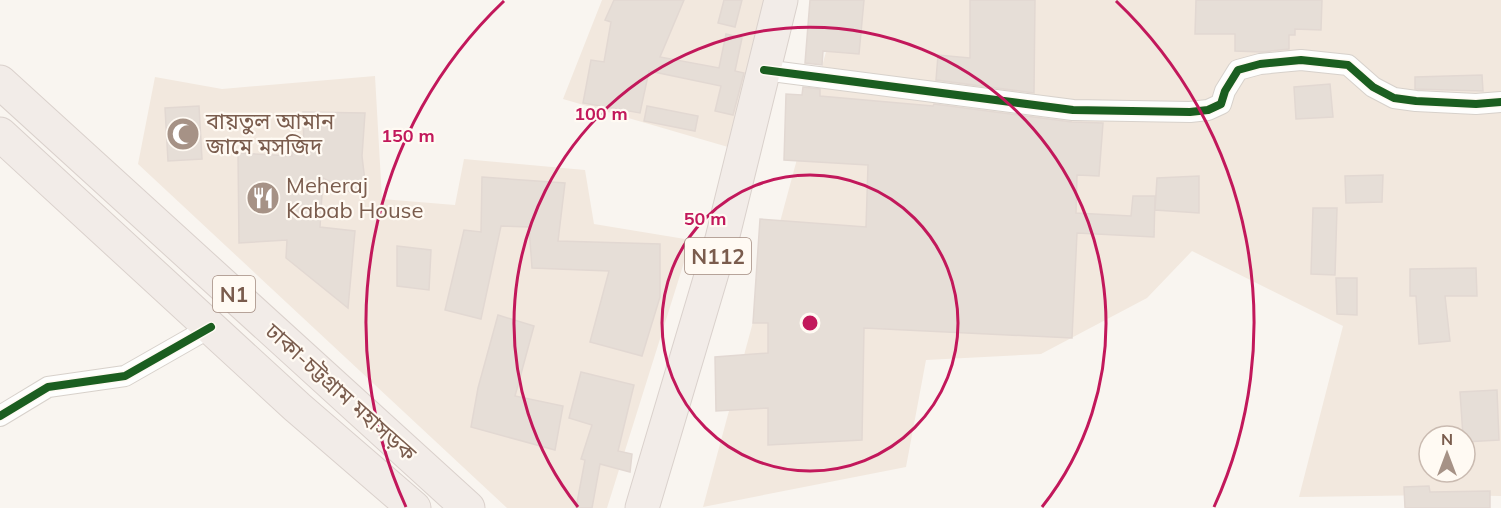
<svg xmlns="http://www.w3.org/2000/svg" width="1501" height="508" font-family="Mulish,'Noto Sans Bengali',sans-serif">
	<rect width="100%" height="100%" fill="#f9f5f0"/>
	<path fill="#f2e8de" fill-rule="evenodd" d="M602,0H769L728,147L563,99Z
		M840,0H1501V496L1437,495L1299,497L1343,326L1192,251L1147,298L1041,354L926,360L906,467L703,507ZM1429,436H1465V472H1429Z
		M375,76L382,199L455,205L464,159L585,170L594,224L691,240L607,508H507L138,164L155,77L222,89Z"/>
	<path fill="#e6ded7" stroke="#e2d8d2" stroke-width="1.5" d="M614,0H684L660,57L719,68L726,34L742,38L735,71L744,73L733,115L715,111L721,86L649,71L640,113L583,103L591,60L604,62L611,22L605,20Z
		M724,0H742L735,27L718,23Z
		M810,0H864L859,54L823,51L822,65L805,63Z
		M970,0H1035L1034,93L936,80L938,55L970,58Z
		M1196,0H1322L1321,30L1295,29V35H1289V49L1262,52L1235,51V34H1195Z
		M1482,75L1483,91L1415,89V77Z
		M1330,84L1333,117L1296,119L1294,87Z
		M803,87L820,89V96L933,106L934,104L1072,122L1103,123L1099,176L1077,175L1076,213L1131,216L1133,196H1155L1154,237L1077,233L1072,338L864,328L862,440L768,445V408L716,411L715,357L768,353V323H753L760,219L866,227L868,165L784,160L786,94L802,95Z
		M199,106L202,159L168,161L165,108Z
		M647,106L698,116L695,131L644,121Z
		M303,112L365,113L362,156L366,190L350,192L323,178L320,227L355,231L348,308L286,258L287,240L239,243L238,153L292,156V151L304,152Z
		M1383,175L1382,202L1346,203L1345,176Z
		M1199,176V213L1155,210L1157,178Z
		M482,177L565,183L558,241L660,244V297L642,356L590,342L609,271L532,268L529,227L501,226L481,319L445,310L464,230L481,232Z
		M1313,208H1337L1335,275L1311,274Z
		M397,246L431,250L429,290L397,286Z
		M1476,268L1477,296H1445L1450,341L1419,344L1416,296H1410V269Z
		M1336,278H1357V315L1337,314Z
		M498,315L534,326L515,396L563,406L555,450L471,427L478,388Z
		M581,372L634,385L618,451L632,454L630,472L600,464L592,508H576L585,460L581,459L592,425L569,418Z
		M1497,390L1499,440L1465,442V436H1463L1460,392Z
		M1429,486L1430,492L1490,491V508H1405L1404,487Z"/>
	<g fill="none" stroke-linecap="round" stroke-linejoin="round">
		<g stroke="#d7d1cb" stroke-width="22">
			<path id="minor" d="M764,70L1073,110L1190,112L1208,110L1221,104L1225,91L1238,70L1260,64L1301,60L1348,65L1373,87L1394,98L1416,101L1476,104L1501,102
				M0,416L48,387L125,376L211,327"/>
		</g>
		<g stroke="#dad1cc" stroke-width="35">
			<path id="trunk" d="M0,82L468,508
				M0,134L297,407L414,508
				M642,508L722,239L781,0"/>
		</g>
		<use href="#minor" stroke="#fefefd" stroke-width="20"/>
		<use href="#trunk" stroke="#f2ece8" stroke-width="33"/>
		<g stroke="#fffaf3" stroke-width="11">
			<path id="cycleway" d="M764,70L1073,110L1190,112L1208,110L1221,104L1225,91L1238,70L1260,64L1301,60L1348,65L1373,87L1394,98L1416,101L1476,104L1501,102
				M0,416L48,387L125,376L211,327"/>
		</g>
		<use href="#cycleway" stroke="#1b5e20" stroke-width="8"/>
	</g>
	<g fill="none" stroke="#c2185b" stroke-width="3">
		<circle cx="810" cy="323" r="148"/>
		<path d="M578 507A296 296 0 1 1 1042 507"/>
		<path d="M406 507A444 444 0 0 1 504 1M1116 1A444 444 0 0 1 1214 507"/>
	</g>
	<defs>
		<g id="mosque-disc" transform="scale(1.725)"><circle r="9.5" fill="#a69286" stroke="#fffaf3"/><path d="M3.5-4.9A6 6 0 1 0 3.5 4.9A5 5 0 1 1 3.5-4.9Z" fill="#fff"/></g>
		<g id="restaurant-disc" transform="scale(1.725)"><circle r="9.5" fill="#a69286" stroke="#fffaf3"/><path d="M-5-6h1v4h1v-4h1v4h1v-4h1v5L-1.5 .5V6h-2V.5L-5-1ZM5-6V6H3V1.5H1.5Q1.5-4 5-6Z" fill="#fff"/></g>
	</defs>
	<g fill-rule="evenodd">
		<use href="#mosque-disc" x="183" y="134"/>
		<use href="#restaurant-disc" x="263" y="198"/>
	</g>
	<g text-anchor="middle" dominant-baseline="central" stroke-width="4.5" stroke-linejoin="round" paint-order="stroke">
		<g fill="#fffaf3" stroke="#a28b7f" stroke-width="1.5">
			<rect x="685" y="238" width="66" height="36" rx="4.5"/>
			<rect x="213" y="276" width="42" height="36" rx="4.5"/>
		</g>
		<g font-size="21" font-weight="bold" fill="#7a5c4d">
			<text x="718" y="256">N112</text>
			<text x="234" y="294">N1</text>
		</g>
		<g font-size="22" fill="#7a5c4d" stroke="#fffaf3" text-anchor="start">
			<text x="206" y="121">বায়তুল আমান<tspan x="206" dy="25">জামে মসজিদ</tspan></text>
			<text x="286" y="185">Meheraj<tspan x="286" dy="25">Kabab House</tspan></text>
		</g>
		<g font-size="22" fill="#7a5c4d" stroke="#fffaf3">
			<text transform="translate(341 392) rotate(42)">ঢাকা-চট্টগ্রাম মহাসড়ক</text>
		</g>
	</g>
	<circle cx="810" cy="323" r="9" fill="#c2185b" stroke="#fffaf3" stroke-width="3"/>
	<g font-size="18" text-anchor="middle" font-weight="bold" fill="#c2185b" stroke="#fffaf3" stroke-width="4.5" stroke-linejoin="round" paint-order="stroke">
		<text x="601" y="120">100 m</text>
		<text x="408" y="142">150 m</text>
		<text x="705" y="225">50 m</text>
	</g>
	<g transform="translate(1447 454)"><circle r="28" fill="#fffaf3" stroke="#cabbb1" stroke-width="1.5"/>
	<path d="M0-4.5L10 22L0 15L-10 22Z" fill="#a69286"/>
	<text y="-9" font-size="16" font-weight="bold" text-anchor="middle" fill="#7a5c4d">N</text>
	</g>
</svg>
